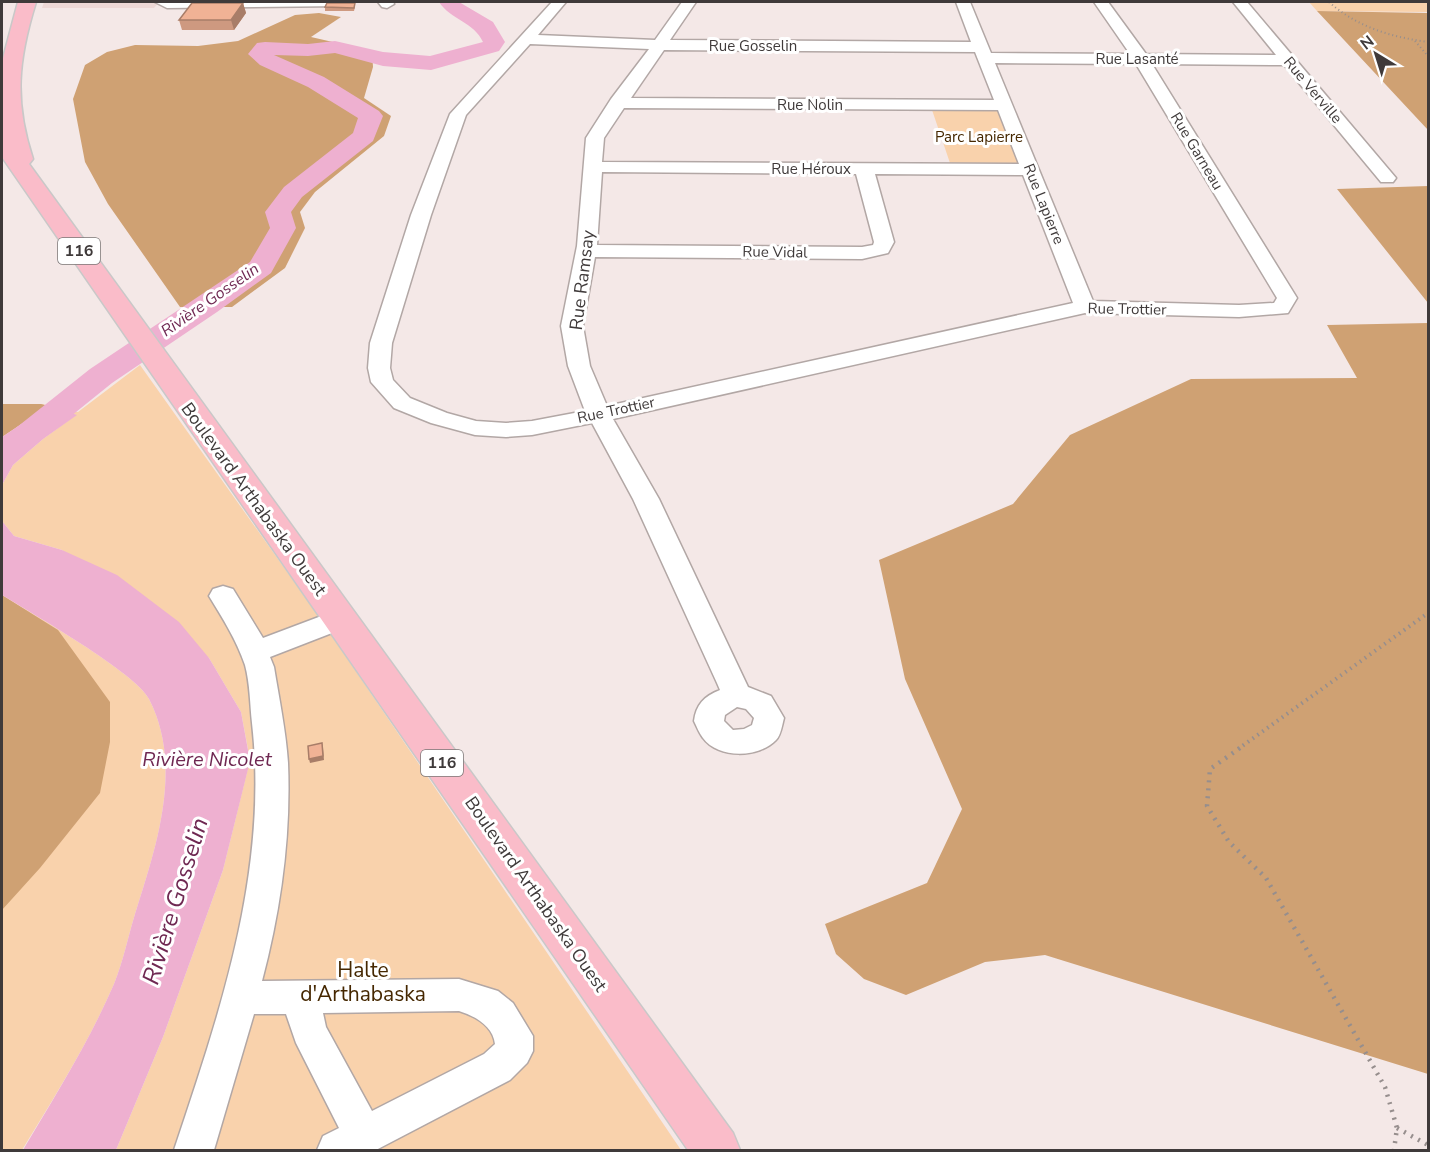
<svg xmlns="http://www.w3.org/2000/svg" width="1430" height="1152" font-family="'Nunito Sans',sans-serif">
	<rect width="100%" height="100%" fill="#f4e8e7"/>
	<path fill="#edd8d6" d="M44,2H159L154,8H42Z"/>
	<path fill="#f9d2ac" d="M1309,2H1428V12L1317,11Z
		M930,104L1004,105L1030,170L952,169Z
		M140,365L317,614L681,1150H116L163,1037L223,870L250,760L241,712L209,658L62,550L14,536L2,521V485L13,465L43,439L76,415C46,404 26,421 2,437V404H41L78,412Z
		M2,595C31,613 136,673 149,699C184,767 156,847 135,914C128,937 123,962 114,984C89,1042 55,1096 22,1150H2Z"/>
	<path fill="#cfa173" d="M1317,11L1428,13V130Z
		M319,13L341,17L311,37L372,51L373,67L364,98L391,116L384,136L315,192L300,212L305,228L285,268L232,307H180L108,204L85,162L73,99L85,65L107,52L135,45L198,46L238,41L295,15Z
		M1428,186V303L1337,189Z
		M1428,323V1074L1045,955L985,962L906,995L864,979L836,954L825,924L927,883L962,809L905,679L879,560L1013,504L1070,435L1191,379L1357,378L1327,325Z
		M2,404H41L61,409L32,417L2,437Z
		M2,595L58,630L110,702V742L100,793L40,868L2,910Z"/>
	<path fill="#eeb0d0" d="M61,409L77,415L43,439L13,465L2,485V437L32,417Z
		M2,521L14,536L62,550L117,575L179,622L209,658L241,712L250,761L223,870L163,1037L116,1150H23C55,1096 89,1042 114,984C123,962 128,937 135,914C156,847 184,767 149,699C136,673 31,613 2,595Z"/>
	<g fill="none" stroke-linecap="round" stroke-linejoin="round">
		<path fill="#eeb0d0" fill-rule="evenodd" d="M439,2H459L493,22L505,42L499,51L431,70L383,66L335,53L308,56L274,55L324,77L379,111L383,116L373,141L302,197L291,212L296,228L271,273L217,312L112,383L14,462L2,465V439L90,369L250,262L270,228L265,212L284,187L353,133L358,118L308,87L260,65L248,54L257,43L265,42L308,44L335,41L383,52L430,56L483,42C474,22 451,20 439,2Z"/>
		<g stroke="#b2a7a5" stroke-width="3">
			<path id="minor" d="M155,2H350L343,6L167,8Z
				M378,2H393L394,4L387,8L382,7Z
				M552,2H566L538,35L655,40L682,2H696L670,40L971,42L956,2H970L991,53L1130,54L1094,2H1108L1146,54L1276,55L1233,2H1247L1396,178L1393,182H1381L1284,65L1152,64L1297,298L1288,313L1239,317L1085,313L613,419L659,499L748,687L771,696L784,718C782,725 781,735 776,740C759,758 718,759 703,738C699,733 697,727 694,721C696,705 704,696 720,690L717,683L633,499L592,423L532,435L506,437L475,435L431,423L394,408L371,382L368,368L370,343L411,215L450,114ZM530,44L649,49L611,99L586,138L577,246L561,326L568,366L585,411L532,421L506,423L476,421L447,413L410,398L393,380L390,368L392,343L431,215L466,115ZM664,50L975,52L994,100L631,98ZM995,63L1136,64L1277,298L1274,303L1239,305L1093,301ZM624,108L998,110L1019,164L602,162L604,138ZM602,172L856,174L874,242L873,245L862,247L597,245ZM875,174L1023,175L1073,303L607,406L590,366L583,326L595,257L862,259L888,253L894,242ZM737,707L746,709L754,718L752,725L744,729L733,730L724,721L725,715Z
				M223,586L233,589L263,638L340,609L350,612L354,619L350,626L270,657L274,667C279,698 286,731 288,763C291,837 281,909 262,981L459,979L498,991L513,1003L533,1036V1051L527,1063L510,1080L376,1150H317L323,1136L339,1128L296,1043L286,1014H254L214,1150H174C220,1012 269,871 252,723C250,705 250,683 245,665C236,639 223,619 209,596L213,589ZM459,1011C475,1016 493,1026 495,1044L484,1054L372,1111L326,1027L323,1013Z"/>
		</g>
		<g stroke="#c9c8c8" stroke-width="3">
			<path id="major" d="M18,2H36C18,60 14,101 33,159L29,164L733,1133L740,1150H688L2,157V132H3L2,62Z"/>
		</g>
		<path stroke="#968e8d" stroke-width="2" stroke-dasharray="1 3" stroke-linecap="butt" d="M1329,2C1357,27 1391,37 1428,42
			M1415,41L1428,56"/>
		<path stroke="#968e8d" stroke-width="4" stroke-dasharray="1.5 4.5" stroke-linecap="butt" d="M1238,749L1428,613"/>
		<path stroke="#968e8d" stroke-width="4.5" stroke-dasharray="2 6" stroke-linecap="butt" d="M1240,748L1210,769L1207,806L1229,842L1266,878L1385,1087L1397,1128L1394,1150
			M1397,1128L1428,1145"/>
		<use href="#minor" fill="#fff" fill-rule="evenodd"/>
		<use href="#major" fill="#fabcc9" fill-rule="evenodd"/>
	</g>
	<path fill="#ce9980" d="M243,3L246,13L234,30H182L179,20Z
		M355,3V7L354,11H325V7Z"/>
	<path fill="#a87d68" d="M243,3L246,13L234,30L231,20Z
		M322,743L323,748L324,760L310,763L309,759Z"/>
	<path fill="#f0b295" stroke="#a87d68" stroke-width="1.5" d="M192,3H243L231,20H179Z
		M327,3H355L354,8L325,7Z
		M322,743L323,756L309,759L308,746Z"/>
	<g text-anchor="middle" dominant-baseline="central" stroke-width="6" stroke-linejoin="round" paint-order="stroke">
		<g font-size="15" fill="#3f3a3a" stroke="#fff">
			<text x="753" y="46">Rue Gosselin</text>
			<text x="1137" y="59">Rue Lasanté</text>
			<text transform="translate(1313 90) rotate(50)">Rue Verville</text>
			<text x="810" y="105">Rue Nolin</text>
			<text transform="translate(1197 151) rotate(59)">Rue Garneau</text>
			<text x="811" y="169">Rue Héroux</text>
			<text transform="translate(1044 204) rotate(68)">Rue Lapierre</text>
			<text transform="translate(775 252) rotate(1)">Rue Vidal</text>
			<text transform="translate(1127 309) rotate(1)">Rue Trottier</text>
			<text transform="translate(616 410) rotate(-12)">Rue Trottier</text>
		</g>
		<g font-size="15" fill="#452700" stroke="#fff">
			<text x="979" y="137">Parc Lapierre</text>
		</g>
		<g fill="#fff" stroke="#797575" stroke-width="1.5">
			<rect x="58" y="238" width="42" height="26" rx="4.5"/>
			<rect x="421" y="750" width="42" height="26" rx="4.5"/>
		</g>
		<g font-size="16" font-weight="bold" fill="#3f3a3a">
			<text x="79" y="251">116</text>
			<text x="442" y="763">116</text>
		</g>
		<g font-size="16" font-style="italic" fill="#6f2852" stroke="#fff">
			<text transform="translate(210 300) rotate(-35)">Rivière Gosselin</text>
		</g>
		<g font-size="18" fill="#3f3a3a" stroke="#fff">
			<text transform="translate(582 280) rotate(-83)">Rue Ramsay</text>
			<text transform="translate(254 499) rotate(54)">Boulevard Arthabaska Ouest</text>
			<text transform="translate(536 894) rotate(55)">Boulevard Arthabaska Ouest</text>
		</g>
		<g font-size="20" font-style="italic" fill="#6f2852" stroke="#fff">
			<text x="207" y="759">Rivière Nicolet</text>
		</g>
		<g font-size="21" fill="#452700" stroke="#fff">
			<text x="363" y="970">Halte<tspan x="363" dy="24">d'Arthabaska</tspan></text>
		</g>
		<g font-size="24" font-style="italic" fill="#6f2852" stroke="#fff">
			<text transform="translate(175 901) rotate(-73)">Rivière Gosselin</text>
		</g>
	</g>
	<rect width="1430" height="1152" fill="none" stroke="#3f3a3a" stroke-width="6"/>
	<g transform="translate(1376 54) rotate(322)" stroke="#ffffff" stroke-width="4.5" paint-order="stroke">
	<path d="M0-4.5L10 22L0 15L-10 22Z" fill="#3f3a3a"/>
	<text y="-9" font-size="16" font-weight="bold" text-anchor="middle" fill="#3f3a3a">N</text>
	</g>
</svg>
